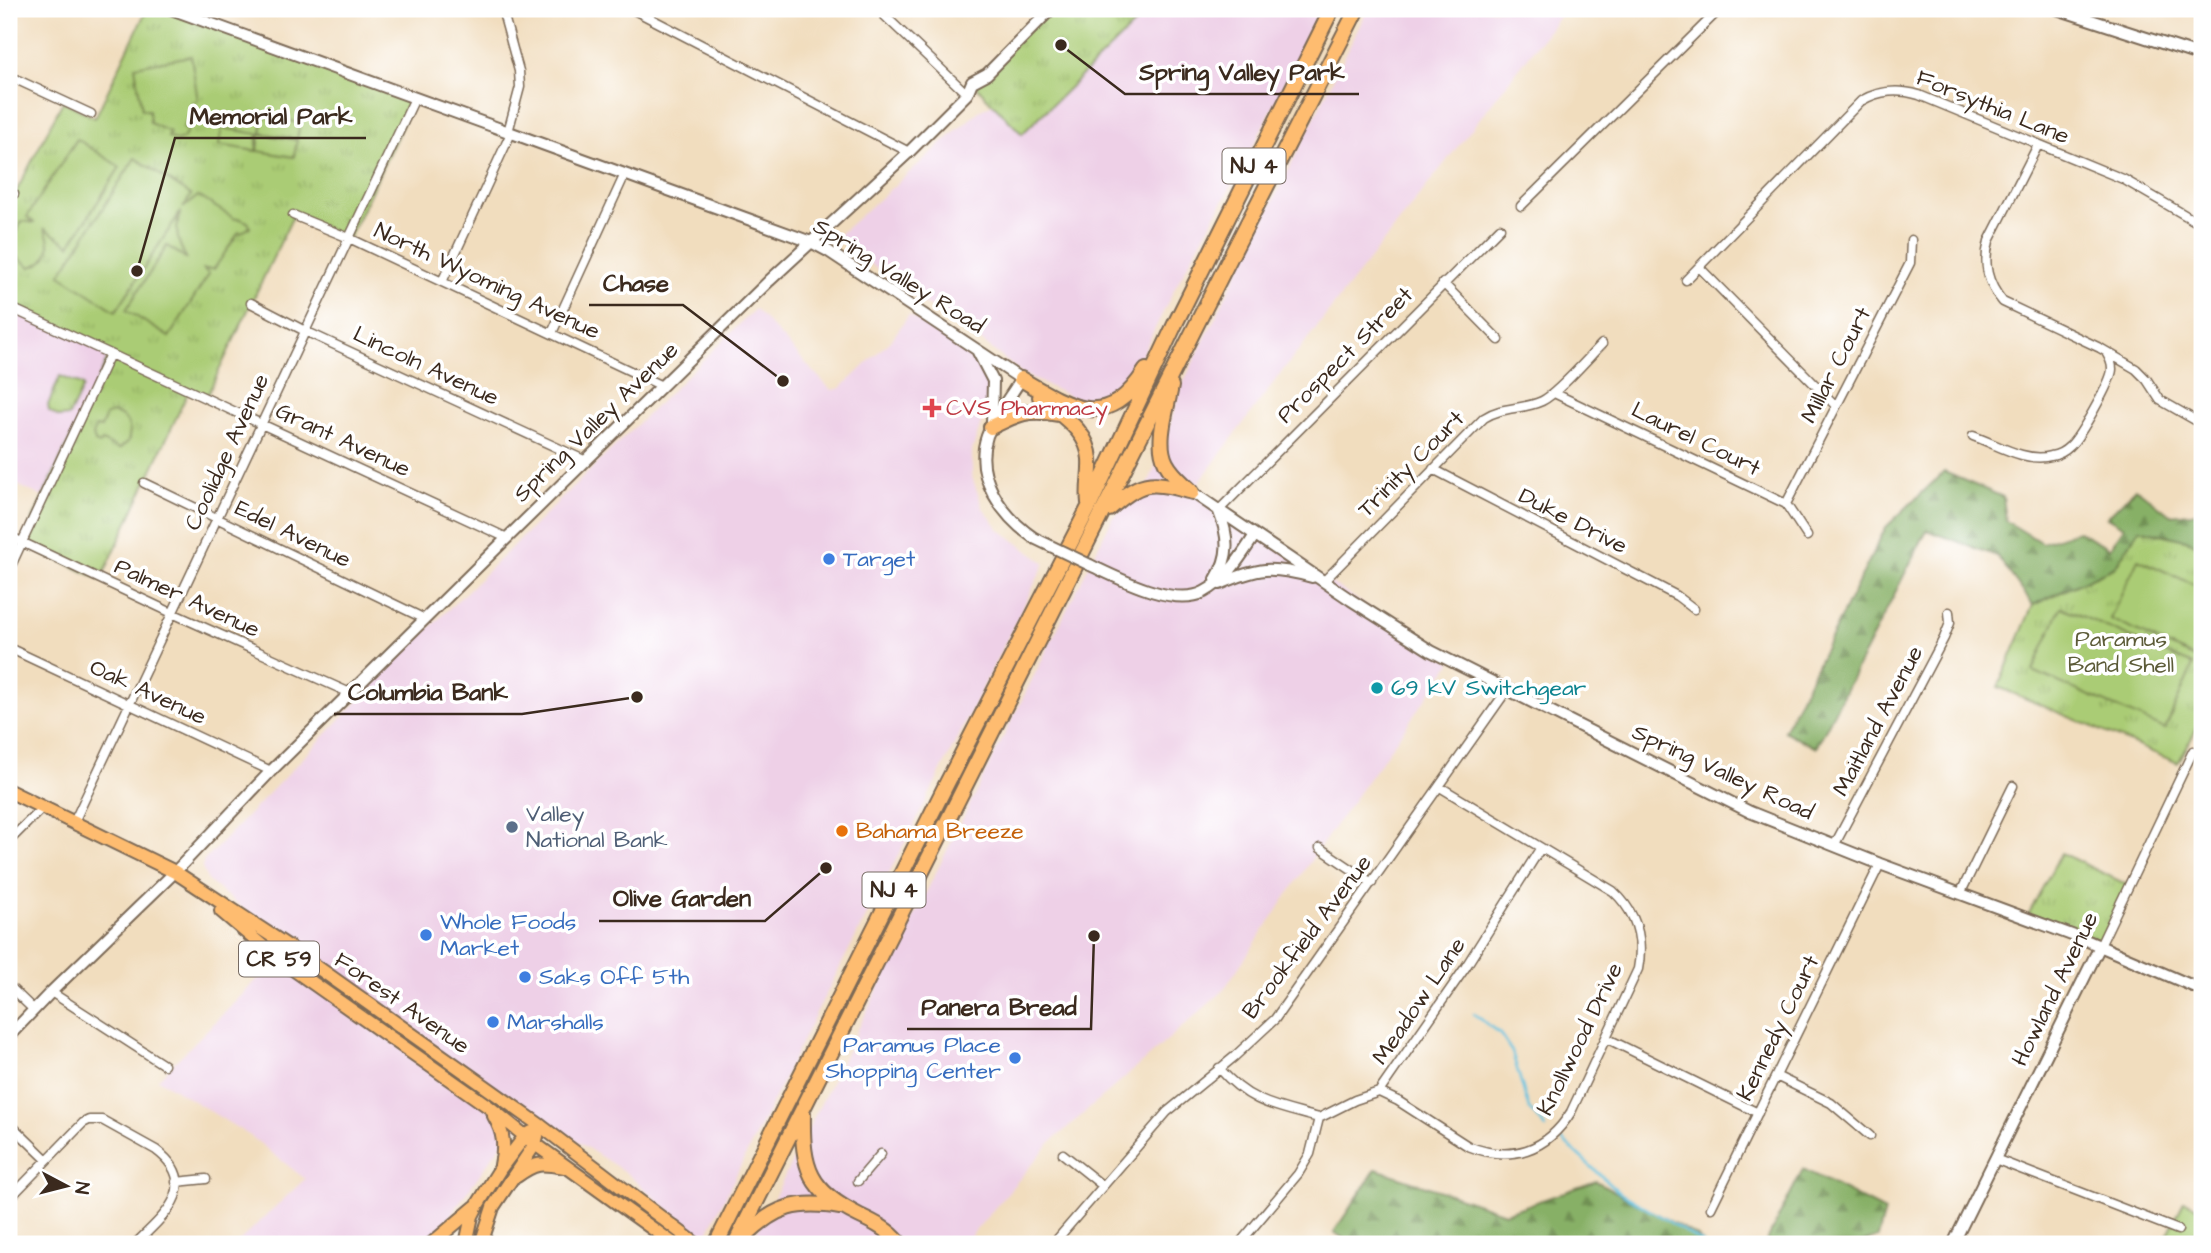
<svg xmlns="http://www.w3.org/2000/svg" width="2211" height="1253" font-family="'Architects Daughter',sans-serif">
	<defs>
		<pattern id="grass-tufts" width="24" height="20" patternUnits="userSpaceOnUse" patternTransform="scale(1.75)"><rect width="24" height="20" fill="#aacc74"/><path d="M3 7l-1-3M5 7V3M7 7l1-3M15 17l-1-3M17 17v-4M19 17l1-3" fill="none" stroke="#93af64"/></pattern>
		<pattern id="forest-firs" width="22" height="20" patternUnits="userSpaceOnUse" patternTransform="scale(1.75)"><rect width="22" height="20" fill="#87b066"/><path d="M5 1l3.5 6h-7zM16 11l3.5 6h-7z" fill="#708f53"/></pattern>
	</defs>
	<rect width="100%" height="100%" fill="#fff"/>
	<filter id="ink" filterUnits="userSpaceOnUse"><feTurbulence type="fractalNoise" baseFrequency=".0143" numOctaves="2"/><feDisplacementMap in="SourceGraphic" scale="14" xChannelSelector="R" yChannelSelector="G"/><feConvolveMatrix kernelMatrix="1 2 1 2 8 2 1 2 1" color-interpolation-filters="sRGB"/></filter>
	<filter id="wash" filterUnits="userSpaceOnUse"><feTurbulence type="fractalNoise" baseFrequency=".00686" numOctaves="4" result="noise"/><feDisplacementMap in="SourceGraphic" scale="28" xChannelSelector="R" yChannelSelector="G"/><feGaussianBlur stdDeviation="1.57" result="paint"/><feColorMatrix in="noise" values="0 0 0 0 0 0 0 0 0 0 0 0 0 0 0 0 0 1.4 0 .05"/><feComposite in="paint" operator="in"/></filter>
	<g filter="url(#wash)">
		<rect width="100%" height="100%" fill="#f1ddbe"/>
		<path fill="#eed0e7" d="M1150,9H1323L1249,154L1176,286L1134,371L1108,400L1084,403L1023,374L960,324L926,305L835,238L979,111L993,104L1022,134Z
			M1368,9H1565L1277,378L1192,492L1452,662L1320,847L1222,992L1050,1143L964,1244H751L1113,517L1146,490L1165,441L1182,385Z
			M9,307L110,354L43,497L9,481Z
			M755,309L829,388L833,390L841,388L892,339L909,315L962,349L983,372L988,382L990,396L972,451V477L983,508L1000,530L1045,563L912,829L816,1013L704,1240L625,1172L532,1112L498,1149L439,1231L421,1244H236L305,1179L252,1137L158,1079L291,946L208,881L202,868L204,861L408,649Z"/>
		<path fill="url(#grass-tufts)" stroke="#727b49" stroke-width="2" d="M147,9H171L415,98L349,238L293,216L206,398L189,390L101,580L22,542L110,354L9,307V192L15,194L63,101L95,118Z
			M1047,9H1150L1022,134L972,82Z
			M60,376L82,385L83,387L69,416L59,417L49,411L48,405Z
			M2139,529L2190,541L2202,550V719L2178,763L1998,687L2033,605L2115,567Z
			M2061,853L2128,885L2100,946L2027,917Z
			M2184,1201L2202,1209V1244H2163Z"/>
		<path fill="url(#forest-firs)" stroke="#616d42" stroke-width="2" d="M1944,472L2003,497L2006,521L2042,543L2078,531L2110,548L2124,527L2107,517L2136,488L2170,515L2202,512V550L2190,541L2139,529L2115,567L2033,605L1997,556L1927,530L1816,748L1784,731L1886,527Z
			M1376,1169L1505,1213L1596,1181L1697,1236L1703,1244H1352L1334,1232Z
			M1803,1169L1885,1211L1878,1237L1859,1244H1765Z"/>
		<path fill="#aacc74" stroke="#727b49" stroke-width="2" d="M191,56L198,101L192,102L193,113L189,116L183,128L187,131L183,139L177,141L168,137L170,132L150,123L149,110H142L135,66Z
			M264,116L300,123L297,139L261,133Z
			M222,128L258,134L256,151L219,145Z
			M260,134L297,140L294,157L258,151Z
			M77,139L120,167L70,245L44,228C53,244 51,262 30,267L16,256L12,258L9,256V239L12,240L22,221L35,223L27,217Z
			M135,158L191,195L183,208L198,196L235,219L238,218L248,222L250,227L241,233L239,232L214,269H203L209,274L169,337L126,310L167,246L187,259C177,243 174,229 181,211L116,311L60,275Z
			M114,413C129,418 132,428 128,442L119,449L102,441L100,444L95,442L93,435L96,427L101,428L106,415Z
			M2138,559L2197,586L2202,582V647H2200L2195,658L2110,619Z
			M2061,607L2193,665L2165,729L2033,671Z"/>
		<g fill="none" stroke-linecap="round" stroke-linejoin="round">
			<path stroke="#60c1df" stroke-width="2.5" d="M1474,1014L1500,1034L1512,1052L1529,1109L1546,1128
				M1562,1140L1620,1193L1668,1221L1704,1244"/>
		</g>
	</g>
	<g filter="url(#ink)">
		<g fill="none" stroke-linecap="round" stroke-linejoin="round">
			<g stroke="#7b6956" stroke-width="11">
				<path id="minor" d="M502,9L519,71L520,87L508,132
					M632,9L909,152
					M881,9L885,16L967,94
					M9,76L91,114
					M2038,145L1989,241C1983,264 1987,283 2003,302L2100,348L2136,369L2147,380L2160,400L2202,424
					M9,192L14,194
					M1521,206L1720,9
					M293,215L349,238L662,386
					M1699,267L1835,405
					M1686,280L1861,101C1880,90 1898,89 1919,95L2123,179L2202,225
					M442,282L511,133
					M1443,283L1499,340
					M251,303L305,331L586,461
					M9,307L507,538
					M552,333L625,174
					M1554,393L1786,504L1807,536
					M1973,436C1996,444 2026,463 2051,456C2058,455 2065,451 2070,446C2079,438 2112,381 2112,369C2112,363 2110,359 2107,354
					M1433,469L1677,596L1694,609
					M144,483L425,619
					M1786,504L1910,263L1911,240
					M1218,511L1500,228
					M9,536L172,613L350,693
					M9,570L110,354
					M1324,581L1484,418C1502,406 1523,410 1542,401C1557,394 1588,358 1602,344
					M9,648L271,771
					M74,822L415,98
					M9,841L43,807
					M1834,846L1944,638L1950,623L1949,612
					M1320,848L1372,883
					M1961,892L2013,786
					M2100,946L2193,751
					M9,986L34,1010
					M51,992L164,1065
					M1606,1038L1758,1113
					M1219,1068C1250,1104 1276,1106 1319,1118L1355,1100L1379,1092L1465,968L1540,849
					M1776,1076L1831,1103L1870,1136
					M1379,1092L1398,1101L1468,1146C1511,1163 1547,1151 1571,1112L1638,969C1644,938 1636,912 1613,891L1440,787
					M9,1123L47,1160
					M1063,1154L1103,1186
					M1995,1159L2178,1230
					M858,1181L881,1154
					M176,1182L206,1179
					M9,1199L83,1123L89,1120H102L156,1150C203,1185 163,1217 135,1244
					M1711,1208L1880,864
					M1053,1244L1167,1112L1234,1057L1275,1019L1507,690
					M1239,1244L1298,1174L1310,1154L1319,1118"/>
			</g>
			<g stroke="#7b6956" stroke-width="14">
				<path id="tertiary" d="M171,9L811,242L828,251L1021,379C1010,397 995,416 987,436C973,476 1002,516 1034,538
					M2057,9L2202,56
					M978,352L993,381L992,422
					M1192,492L1351,600L1431,651L1750,812L1880,864L2088,941L2202,990
					M1090,565C1118,578 1174,608 1204,592C1228,579 1241,556 1255,535
					M1216,579C1230,556 1229,537 1219,512
					M1220,584C1259,567 1271,566 1312,577
					M9,1036L51,992L175,872L271,771L507,538L769,281L909,152L967,94L972,82L987,74L1051,9
					M1953,1244L2100,946"/>
			</g>
			<g stroke="#7b6956" stroke-width="16">
				<path id="primary" d="M9,791L175,872L289,947L541,1126L696,1244
					M221,911L273,955L489,1107L535,1144L674,1244
					M494,1116C504,1133 505,1146 501,1165
					M517,1176C536,1162 541,1163 564,1167
					M431,1244L475,1207
					M466,1244L472,1216L478,1204L500,1169L525,1136L532,1132
					M481,1244L493,1207L535,1144L537,1136"/>
			</g>
			<g stroke="#7b6956" stroke-width="18">
				<path id="trunk" d="M1021,379C1072,409 1107,432 1146,370
					M1171,386C1167,409 1155,442 1166,463C1172,475 1183,483 1192,492
					M1040,397C1060,415 1088,430 1090,459C1091,475 1087,486 1089,503
					M991,427C1017,414 1028,408 1058,414
					M1109,509C1139,482 1150,479 1188,491
					M803,1114C802,1169 809,1191 860,1216C875,1223 889,1230 900,1244
					M745,1236C775,1206 798,1200 840,1207
					M716,1244L947,783L1090,505L1175,324L1332,9
					M735,1244L1232,254L1357,9"/>
			</g>
			<use href="#minor" stroke="#fff" stroke-width="8"/>
			<use href="#tertiary" stroke="#fff" stroke-width="10"/>
			<use href="#primary" stroke="#febc70" stroke-width="12"/>
			<use href="#trunk" stroke="#febc70" stroke-width="14"/>
			<g stroke="#7b6956" stroke-width="14" stroke-linecap="butt">
				<path id="tertiary-bridge" d="M1034,538L1090,565"/>
			</g>
			<use href="#tertiary-bridge" stroke="#fff" stroke-width="10"/>
		</g>
	</g>
	<path fill="#e0444e" stroke="#fff" stroke-width="2.5" d="M928.5 397.5h7v7h7v7h-7v7h-7v-7h-7v-7h7z"/>
	<g fill="#3f7fe0" stroke="#fff" stroke-width="2.5">
		<circle cx="829" cy="559" r="7"/>
		<circle cx="426" cy="935" r="7"/>
		<circle cx="525" cy="977" r="7"/>
		<circle cx="493" cy="1022" r="7"/>
		<circle cx="1015" cy="1058" r="7"/>
	</g>
	<circle fill="#0f9aa8" stroke="#fff" stroke-width="2.5" cx="1377" cy="688" r="7"/>
	<circle fill="#5c6f8a" stroke="#fff" stroke-width="2.5" cx="512" cy="827" r="7"/>
	<circle fill="#e8710a" stroke="#fff" stroke-width="2.5" cx="842" cy="831" r="7"/>
	<g text-anchor="middle" dominant-baseline="central" stroke-width="7" stroke-linejoin="round" paint-order="stroke">
		<g fill="#fff" stroke="#766a62" stroke-width="2">
			<rect x="1222.5" y="148.5" width="63" height="35" rx="5"/>
			<rect x="862.5" y="872.5" width="63" height="35" rx="5"/>
			<rect x="239" y="941.5" width="80" height="35" rx="5"/>
		</g>
		<g font-size="21" font-weight="bold" fill="#3b2a1e">
			<text x="1254" y="166">NJ 4</text>
			<text x="894" y="890">NJ 4</text>
			<text x="279" y="959">CR 59</text>
		</g>
		<g font-size="23" fill="#3b2a1e" stroke="#fff">
			<text transform="translate(1993 107) rotate(22)">Forsythia Lane</text>
			<text transform="translate(899 276) rotate(32)">Spring Valley Road</text>
			<text transform="translate(487 281) rotate(25)">North Wyoming Avenue</text>
			<text transform="translate(1345 355) rotate(-45)">Prospect Street</text>
			<text transform="translate(1836 365) rotate(-63)">Millar Court</text>
			<text transform="translate(426 366) rotate(25)">Lincoln Avenue</text>
			<text transform="translate(596 422) rotate(-44)">Spring Valley Avenue</text>
			<text transform="translate(1696 439) rotate(26)">Laurel Court</text>
			<text transform="translate(343 440) rotate(25)">Grant Avenue</text>
			<text transform="translate(227 452) rotate(-65)">Coolidge Avenue</text>
			<text transform="translate(1411 464) rotate(-45)">Trinity Court</text>
			<text transform="translate(1573 521) rotate(27)">Duke Drive</text>
			<text transform="translate(293 534) rotate(26)">Edel Avenue</text>
			<text transform="translate(187 598) rotate(25)">Palmer Avenue</text>
			<text transform="translate(148 692) rotate(25)">Oak Avenue</text>
			<text transform="translate(1878 721) rotate(-62)">Maitland Avenue</text>
			<text transform="translate(1723 772) rotate(25)">Spring Valley Road</text>
			<text transform="translate(1307 937) rotate(-53)">Brookfield Avenue</text>
			<text transform="translate(2055 989) rotate(-64)">Howland Avenue</text>
			<text transform="translate(1419 1001) rotate(-56)">Meadow Lane</text>
			<text transform="translate(402 1003) rotate(35)">Forest Avenue</text>
			<text transform="translate(1778 1028) rotate(-64)">Kennedy Court</text>
			<text transform="translate(1580 1039) rotate(-64)">Knollwood Drive</text>
		</g>
		<g font-size="23" fill="#be3a42" stroke="#fff" text-anchor="start">
			<text x="946" y="408">CVS Pharmacy</text>
		</g>
		<g font-size="23" fill="#366cbe" stroke="#fff" text-anchor="start">
			<text x="843" y="559">Target</text>
			<text x="440" y="922">Whole Foods<tspan x="440" dy="26">Market</tspan></text>
			<text x="539" y="977">Saks Off 5th</text>
			<text x="507" y="1022">Marshalls</text>
			<text x="1001" y="1045" text-anchor="end">Paramus Place<tspan x="1001" dy="26">Shopping Center</tspan></text>
		</g>
		<g font-size="23" fill="#5c5b38" stroke="#fff">
			<text x="2121" y="639">Paramus<tspan x="2121" dy="26">Band Shell</tspan></text>
		</g>
		<g font-size="23" fill="#0d838f" stroke="#fff" text-anchor="start">
			<text x="1391" y="688">69 kV Switchgear</text>
		</g>
		<g font-size="23" fill="#4e5e75" stroke="#fff" text-anchor="start">
			<text x="526" y="814">Valley<tspan x="526" dy="26">National Bank</tspan></text>
		</g>
		<g font-size="23" fill="#c56008" stroke="#fff" text-anchor="start">
			<text x="856" y="831">Bahama Breeze</text>
		</g>
	</g>
	<path fill="none" stroke="#3b2a1e" stroke-width="2.5" d="M1061 45L1125 94H1359M137 271L175 138H366M783 381L683 305H589M637 697L522 714H334M826 868L765 921H599M1094 936L1091 1029H907"/>
	<g fill="#3b2a1e" stroke="#fff" stroke-width="2.5">
		<circle cx="1061" cy="45" r="7"/>
		<circle cx="137" cy="271" r="7"/>
		<circle cx="783" cy="381" r="7"/>
		<circle cx="637" cy="697" r="7"/>
		<circle cx="826" cy="868" r="7"/>
		<circle cx="1094" cy="936" r="7"/>
	</g>
	<g font-size="24" text-anchor="middle" font-weight="bold" fill="#3b2a1e" stroke="#fff" stroke-width="7" stroke-linejoin="round" paint-order="stroke">
		<text x="1242" y="80">Spring Valley Park</text>
		<text x="271" y="124">Memorial Park</text>
		<text x="636" y="291">Chase</text>
		<text x="428" y="700">Columbia Bank</text>
		<text x="682" y="906">Olive Garden</text>
		<text x="999" y="1015">Panera Bread</text>
	</g>
	<rect width="2211" height="1253" fill="none" stroke="#fff" stroke-width="35"/>
	<g transform="translate(66 1186) rotate(97)" stroke="#ffffff" stroke-width="5" paint-order="stroke">
	<path d="M0-5L12 26L0 18L-12 26Z" fill="#3b2a1e"/>
	<text y="-10" font-size="19" font-weight="bold" text-anchor="middle" fill="#3b2a1e">N</text>
	</g>
</svg>
